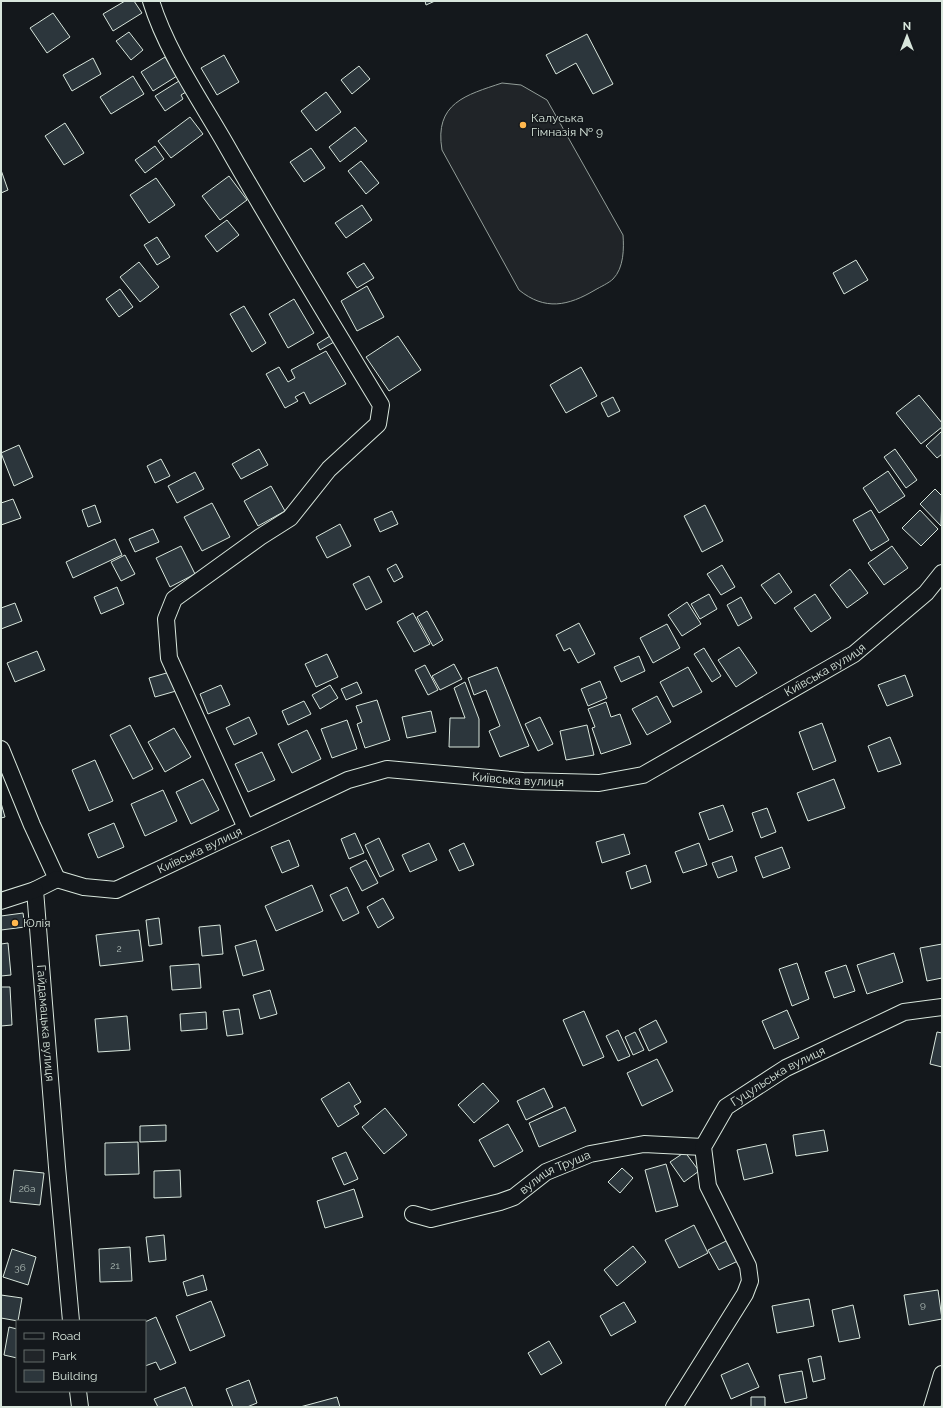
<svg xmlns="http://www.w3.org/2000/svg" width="943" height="1408" font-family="Raleway,sans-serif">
	<rect width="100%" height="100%" fill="#14181c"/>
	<path fill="#202428" stroke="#939e99" d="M502,83L521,85L547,100L623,235C624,248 624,268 613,279C609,283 600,287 595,290C568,306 545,311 519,290L442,150C434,103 466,95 502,83Z"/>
	<path fill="#2c363c" stroke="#d8e6dc" d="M125,1H134L142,13L113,31L103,14Z
		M425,1H435L426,5Z
		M53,13L70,37L47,53L30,28Z
		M129,32L143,50L131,60L116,41Z
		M587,34L613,84L593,94L576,63L556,74L546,55Z
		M224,55L239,82L217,95L201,68Z
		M165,57L177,76L153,91L141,72Z
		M93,58L101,74L72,91L63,75Z
		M359,66L370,79L352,94L341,80Z
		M133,76L144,94L111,114L100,97Z
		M179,81L186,92L181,95L183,99L165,111L155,96Z
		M326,92L341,112L316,131L301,111Z
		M190,117L203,134L171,158L158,141Z
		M65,123L84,153L64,165L45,136Z
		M355,127L367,141L340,162L329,147Z
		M155,146L164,159L145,173L135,160Z
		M311,148L325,168L304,182L290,162Z
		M361,161L379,183L366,194L348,171Z
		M1,170L8,190L1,193Z
		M229,176L247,200L220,220L202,196Z
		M156,178L175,205L149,223L130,195Z
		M362,205L372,220L346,238L335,223Z
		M227,220L239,235L217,252L205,236Z
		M157,237L170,257L157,265L144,245Z
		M856,260L868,280L844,294L833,273Z
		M139,262L159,287L140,302L120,277Z
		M364,263L374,278L357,288L347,273Z
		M367,286L384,317L357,331L341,301Z
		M120,289L133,307L119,317L106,299Z
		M294,299L314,333L288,348L269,314Z
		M244,306L266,343L252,352L230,314Z
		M330,336L334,342L320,350L317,344Z
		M398,336L421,370L389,391L366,357Z
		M326,351L346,384L310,404L304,392L295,397L298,401L285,408L266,374L279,367L288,382L295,378L291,370Z
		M581,367L597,396L566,413L550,385Z
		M919,395L942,423V427L921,444L896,413Z
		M613,397L620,411L608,417L601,403Z
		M942,431V454L937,458L926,446Z
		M19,445L33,477L14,486L1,453Z
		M259,449L268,465L241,479L232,464Z
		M895,449L917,480L906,488L884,457Z
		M161,459L170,476L155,483L147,466Z
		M888,471L905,496L879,513L863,488Z
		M195,472L204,489L177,503L168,486Z
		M271,486L285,511L258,526L244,501Z
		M935,489L942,496L941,526L920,504Z
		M13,499L21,518L1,525V503Z
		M212,503L230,537L202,551L184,517Z
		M95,505L101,522L88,527L82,510Z
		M705,505L723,541L702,552L684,516Z
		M871,510L889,540L871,551L853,520Z
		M920,510L938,529L921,546L902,528Z
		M392,511L398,524L380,532L374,519Z
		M340,524L351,546L327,558L316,537Z
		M153,529L159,542L135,552L129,539Z
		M115,539L122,555L73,578L66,562Z
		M181,546L195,574L170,587L156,558Z
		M892,546L908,568L884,585L868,563Z
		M125,555L135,574L121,581L111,562Z
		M396,564L403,577L394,582L387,569Z
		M722,565L735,587L721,595L707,574Z
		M850,569L868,593L847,608L830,585Z
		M779,573L792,592L775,604L761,585Z
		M369,576L382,602L366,610L353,584Z
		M117,587L124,604L101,614L94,597Z
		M709,594L717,609L700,619L691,604Z
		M815,594L831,618L811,632L794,608Z
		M741,597L752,618L738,626L727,605Z
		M687,602L701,624L682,636L668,615Z
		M15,603L22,621L1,629V608Z
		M427,611L443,640L433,646L417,617Z
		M413,613L430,644L414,652L397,622Z
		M579,623L595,654L578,663L570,648L564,651L556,635Z
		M667,624L680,648L653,663L640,638Z
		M739,647L757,673L736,687L718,660Z
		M704,648L721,676L712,682L694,654Z
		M37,651L45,670L15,682L7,663Z
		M327,654L338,677L316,687L305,664Z
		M639,656L645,671L621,682L614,667Z
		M454,664L462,679L440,690L432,676Z
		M425,665L438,690L428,695L415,670Z
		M497,667L529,746L500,757L489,731L500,726L486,690L474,695L468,678Z
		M688,667L702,692L673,707L660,682Z
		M170,672L176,691L155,697L149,678Z
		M905,675L913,696L887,706L878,685Z
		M600,681L607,698L588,706L581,689Z
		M357,682L362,693L346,700L341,689Z
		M465,682L479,719V747H449L450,718H465L454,688Z
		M221,685L230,705L208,714L200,694Z
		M330,685L338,698L320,709L312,695Z
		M657,696L671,722L647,735L632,709Z
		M377,700L390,740L365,748L357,724L362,722L356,706Z
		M304,701L311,714L288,725L282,711Z
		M606,702L611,717L620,714L631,744L601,754L592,728L595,727L588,709Z
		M431,711L436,732L407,738L402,717Z
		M249,717L257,734L234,745L226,728Z
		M540,717L553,744L538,751L525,724Z
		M347,720L357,749L332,758L321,729Z
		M822,723L836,761L813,770L799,732Z
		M130,725L153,769L133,779L110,735Z
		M587,725L594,755L566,760L560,731Z
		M174,728L191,757L165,772L148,742Z
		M307,730L321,759L292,773L278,744Z
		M890,737L901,764L878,772L868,746Z
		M262,752L275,780L248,792L235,764Z
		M95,760L113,801L89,811L72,770Z
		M203,779L219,810L191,824L176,792Z
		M834,779L845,808L808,821L797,793Z
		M163,790L177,821L145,836L131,804Z
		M1,803L5,817L1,818Z
		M723,805L733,831L709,840L699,813Z
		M767,808L776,832L761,838L752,813Z
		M114,823L124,847L98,858L88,834Z
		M355,833L364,853L349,859L341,839Z
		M624,834L630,854L602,863L596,842Z
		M379,838L394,870L380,877L365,845Z
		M289,840L299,866L282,873L271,847Z
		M429,843L437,860L410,872L402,855Z
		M464,843L474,865L459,871L449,850Z
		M699,843L707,865L683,873L675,852Z
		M782,847L790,868L763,878L755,857Z
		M732,856L737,871L718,878L712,863Z
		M366,860L378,883L362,891L350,868Z
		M646,865L651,882L631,889L626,872Z
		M312,885L323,911L276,931L265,906Z
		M347,887L359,913L343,921L330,895Z
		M383,898L394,918L378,928L367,907Z
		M23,913L25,927L1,930V916Z
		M159,918L162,944L149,946L146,920Z
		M220,925L223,954L202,956L199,927Z
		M139,930L143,961L100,966L96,935Z
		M256,940L264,970L243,976L235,946Z
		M8,943L11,975L1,976V944Z
		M942,944V978L927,981L920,948Z
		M894,953L903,982L867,994L857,965Z
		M797,963L809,999L792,1006L779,969Z
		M199,964L201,988L172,990L170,966Z
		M846,965L855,991L834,998L825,972Z
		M1,987H10L12,1025L1,1026Z
		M270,990L277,1014L260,1019L253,995Z
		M239,1009L243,1034L227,1036L223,1011Z
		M787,1010L799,1038L774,1049L762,1021Z
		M584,1011L604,1057L583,1066L563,1020Z
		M206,1012L207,1029L181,1031L180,1014Z
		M127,1016L130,1050L98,1052L95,1019Z
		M656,1020L667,1042L649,1051L639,1029Z
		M618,1030L630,1056L618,1061L606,1036Z
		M635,1032L644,1050L633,1055L625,1037Z
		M937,1032L942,1033V1067L930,1064Z
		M657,1059L673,1091L642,1106L627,1073Z
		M349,1082L361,1102L354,1106L359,1114L338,1127L321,1099Z
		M483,1083L499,1101L474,1123L458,1105Z
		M544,1088L553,1107L526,1120L517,1101Z
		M565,1107L576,1131L539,1147L529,1123Z
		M385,1108L407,1135L384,1154L362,1127Z
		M508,1124L523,1151L494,1167L479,1140Z
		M166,1125V1141L140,1142V1126Z
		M824,1130L828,1151L796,1156L793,1135Z
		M138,1142L139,1174L105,1175V1143Z
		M766,1144L773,1173L744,1180L737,1150Z
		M346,1152L358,1179L344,1185L332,1158Z
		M685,1152L699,1171L684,1182L670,1162Z
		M666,1164L678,1206L656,1212L645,1170Z
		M622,1168L633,1178L620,1193L608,1182Z
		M14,1170L44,1173L40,1205L10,1202Z
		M180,1170L181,1197L154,1198V1171Z
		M354,1189L363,1217L325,1228L317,1201Z
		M694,1225L708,1253L679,1268L665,1240Z
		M164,1235L166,1260L149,1262L146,1237Z
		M730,1239L740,1260L719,1270L708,1250Z
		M633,1246L646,1262L617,1286L604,1270Z
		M130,1247L132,1281L100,1282L99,1249Z
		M12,1249L36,1257L28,1285L3,1277Z
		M203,1275L207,1290L187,1296L183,1282Z
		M938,1290L942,1319L909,1325L904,1295Z
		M1,1295L22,1298L18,1321L1,1318Z
		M809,1299L814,1326L777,1333L772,1306Z
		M211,1301L225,1336L190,1351L176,1316Z
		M624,1302L636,1322L611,1336L600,1316Z
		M853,1305L860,1338L839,1342L832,1310Z
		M156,1317L176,1363L160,1370L156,1362L145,1366V1322Z
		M9,1327L17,1329V1358L4,1355Z
		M549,1341L562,1363L541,1375L528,1353Z
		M821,1356L825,1379L813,1382L808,1359Z
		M748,1363L759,1387L731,1399L721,1375Z
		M802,1371L807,1398L785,1403L779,1375Z
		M249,1380L257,1403L247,1407H233L226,1389Z
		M185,1387L193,1407H158L154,1399Z
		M337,1397L340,1407H300Z
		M751,1397H765V1407H751Z"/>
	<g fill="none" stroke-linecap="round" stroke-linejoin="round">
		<g stroke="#d8e6dc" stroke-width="18">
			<g id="street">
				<path d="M151,1C166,50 199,98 225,143C275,231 328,318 381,405L378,424L329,469L290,518L260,537L174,599L166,619L169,658L246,828"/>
				<path d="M1,749L32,825L57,879"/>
				<path id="s1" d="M57,879L84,887L116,890L348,780L387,769L523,781L599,783L643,775L854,654L926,593L942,573"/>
				<path id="s2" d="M57,879L35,890L57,1167L71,1321"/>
				<path d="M1,901L35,890"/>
				<path id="s3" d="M413,1214L431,1219L500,1202L514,1197L546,1172L590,1154L644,1144L703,1147"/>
				<path d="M78,1391L80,1407"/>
				<path id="s4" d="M674,1407L745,1294L750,1281L748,1266L708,1186L703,1147L726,1107L786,1068L904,1012L942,1007"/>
				<path d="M932,1407L942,1374"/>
			</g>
		</g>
		<use href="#street" stroke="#14181c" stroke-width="16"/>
	</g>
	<g fill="#ffb74d" stroke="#14181c" stroke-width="1.5">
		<circle cx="523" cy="125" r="4"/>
		<circle cx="15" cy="923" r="4"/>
	</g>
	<g text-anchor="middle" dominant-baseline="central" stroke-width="3" stroke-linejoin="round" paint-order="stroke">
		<g font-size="10" fill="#adbab4">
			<text x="119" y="948">2</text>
			<text x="27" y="1188">26а</text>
			<text x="115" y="1265">21</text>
			<text x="20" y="1267">36</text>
			<text x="923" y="1304">9</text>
		</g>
		<g font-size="12" fill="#d8e6dc" stroke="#14181c" text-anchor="start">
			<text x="531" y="118">Калуська<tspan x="531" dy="14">Гімназія № 9</tspan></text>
			<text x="23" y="923">Юлія</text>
		</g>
		<g font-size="12" fill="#d8e6dc" stroke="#14181c">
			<text stroke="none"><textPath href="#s1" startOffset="825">Київська вулиця</textPath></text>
			<text stroke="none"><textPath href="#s1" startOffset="489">Київська вулиця</textPath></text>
			<text stroke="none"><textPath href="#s1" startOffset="153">Київська вулиця</textPath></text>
			<text stroke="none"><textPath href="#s2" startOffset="158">Гайдамацька вулиця</textPath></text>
			<text stroke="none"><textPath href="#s4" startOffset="398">Гуцульська вулиця</textPath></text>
			<text stroke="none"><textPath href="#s3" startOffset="153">вулиця Труша</textPath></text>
		</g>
	</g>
	<rect width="943" height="1408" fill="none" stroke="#d8e6dc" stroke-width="4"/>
	<rect x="16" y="1320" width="130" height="72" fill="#14181c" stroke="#626a69"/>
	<rect x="24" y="1333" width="20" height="6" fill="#14181c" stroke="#626a69"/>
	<text x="52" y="1340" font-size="12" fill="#d8e6dc">Road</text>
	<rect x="24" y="1350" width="20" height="12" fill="#202428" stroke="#626a69"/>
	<text x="52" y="1360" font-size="12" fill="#d8e6dc">Park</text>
	<rect x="24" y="1370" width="20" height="12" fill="#2c363c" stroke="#626a69"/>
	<text x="52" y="1380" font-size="12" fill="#d8e6dc">Building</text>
	<g transform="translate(907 36)" stroke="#14181c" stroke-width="3" paint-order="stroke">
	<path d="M0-3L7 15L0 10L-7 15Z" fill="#d8e6dc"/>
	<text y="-6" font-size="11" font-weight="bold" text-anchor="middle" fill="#d8e6dc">N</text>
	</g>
</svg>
